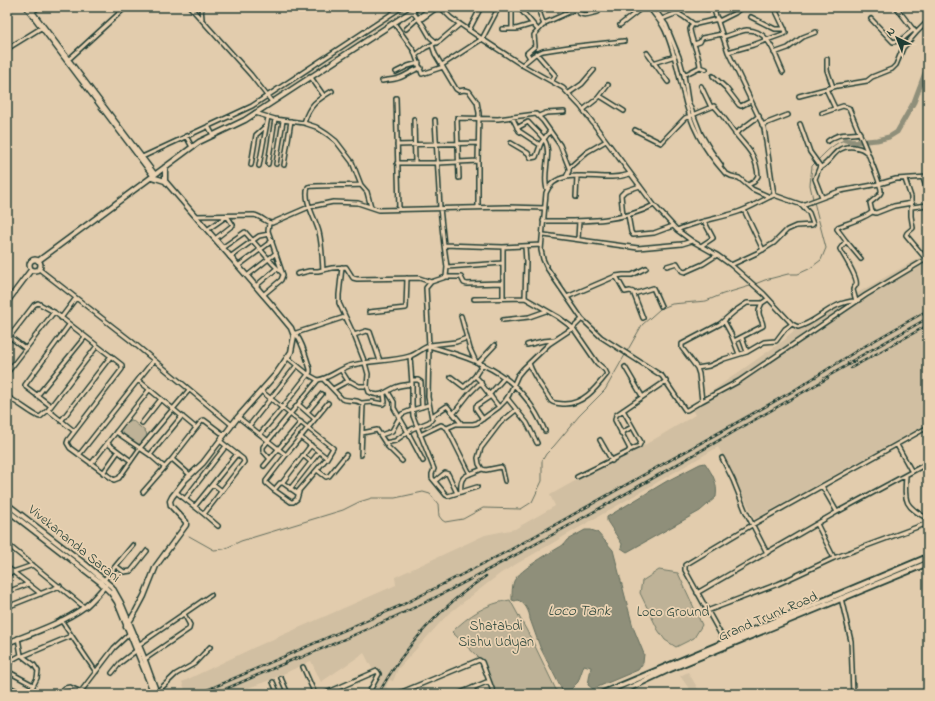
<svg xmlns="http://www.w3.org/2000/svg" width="935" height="701" font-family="'Indie Flower',sans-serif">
	<rect width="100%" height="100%" fill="#e2ccad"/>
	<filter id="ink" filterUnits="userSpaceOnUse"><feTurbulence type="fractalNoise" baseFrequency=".025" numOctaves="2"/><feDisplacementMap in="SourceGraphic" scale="8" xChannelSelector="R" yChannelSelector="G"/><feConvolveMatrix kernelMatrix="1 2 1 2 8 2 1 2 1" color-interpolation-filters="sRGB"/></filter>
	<g filter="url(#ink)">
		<path fill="#d1bfa2" d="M928,253V423L755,519L718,447L501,573L448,614L398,669L393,681L389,680L386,687L393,692L392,694H367L376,676L364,653L321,682L311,661L270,680L232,694H187L182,682L253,648L396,585L395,577L485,535L515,529L555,506L550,495L600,467L638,449L695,415L692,409L704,403L702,398L787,338L786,337L798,328L835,306L838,307L845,304V300Z
			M688,672L701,694H693L680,676Z"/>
		<path fill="#beb297" stroke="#6e7866" d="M132,420L146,432L147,436L141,444L135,445L119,434V430C123,425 125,421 132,420Z
			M659,570L678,573L702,625L694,638L676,647L665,640L658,630L640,593L642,581Z
			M510,600L533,642L558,694H495L479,658L452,632C468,616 487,603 510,600Z"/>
		<path fill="#8f8f7a" stroke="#626e5e" d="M705,463C713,475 718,483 716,497L700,511L627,552L621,548L622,544L607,521V517L667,481L700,464Z
			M585,530H591L597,532L613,550L633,627L644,654L643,663L638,670L593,689L588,685L591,667L584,665L578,682L566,694H564L540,647L530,619C530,612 524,601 517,600L515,601L512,600C512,593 512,586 514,581C520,569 552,552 563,545L567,540Z"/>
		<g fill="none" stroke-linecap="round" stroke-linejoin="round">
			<path stroke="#626e5e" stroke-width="1" d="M818,160C826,152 834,143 845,140
				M813,199L810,185L812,166L816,162
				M189,536L214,550L224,549L241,541L343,510L359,502L372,498H395L423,492L430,494L438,504L439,516L442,520L445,522L463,519L483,508L521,509L532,502L542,481V461L546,454L554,446L579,416L605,390L642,325L660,309L672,304L706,301L723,294L750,286L765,280L788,274H798L809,269L821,260L826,248L814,202"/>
			<path stroke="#8f8f7a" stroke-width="5" d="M845,140L856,142L877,140L889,137L897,132L914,102L928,65"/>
			<g stroke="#1f3d34" stroke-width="6">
				<path id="street" d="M26,7L153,176
					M29,7L155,174
					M190,7L251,75L272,102
					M201,7L202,19
					M440,7L451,18L482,39L522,65L563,88L581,107L654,205L677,230
					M503,7C511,11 520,11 529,7
					M540,7V14L544,25
					M649,7C654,15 661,21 665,30C674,50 678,71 683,92C690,125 703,148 725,173L731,176L739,178L752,189L770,197
					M653,7L666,25L679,57L684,75L688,101L701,134L711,151L721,165
					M701,7L707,9L713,7
					M713,7L728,52L764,128L774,195
					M896,7L916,33L928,21
					M540,9L549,7
					M521,10L538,30
					M412,11L423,25L430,37L437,43
					M32,12L39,7
					M677,13L684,17L695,25
					M751,17L775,29H785
					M662,19L677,13L687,7
					M871,19L893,42L901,40L914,29
					M420,20L438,7
					M719,21L735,13L742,7
					M394,23L414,51L422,74L443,67
					M620,25L643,7
					M406,29L418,18L432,7
					M502,29H516L533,24
					M512,29V7
					M469,30L480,9
					M723,37C730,35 739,31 747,30C770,30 775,56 783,72
					M694,44L700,42L702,38L722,34
					M432,45L435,54L456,89L459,91L464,90L469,91L477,102L479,113L478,161V207
					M7,49L41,28
					M728,52L753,45L786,33V32L774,7
					M536,53L555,75L552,81
					M647,53L668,82
					M774,53L788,48L803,37L816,32
					M416,55L425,48L440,41L460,24
					M530,58L527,53L535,46L534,35L545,23L574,10L577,11C582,18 591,13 598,12
					M827,59V70L833,87
					M68,60L126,7
					M653,63L675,56
					M442,65L482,39L499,7
					M522,65L534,55L543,51L569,47L624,41
					M700,67C700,57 691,40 690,29L692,25L718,19
					M396,72L408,66L419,63
					M684,75L700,67L706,69
					M310,76L324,96
					M713,76L726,88L739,105L741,106L751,101
					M382,81C387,80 391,80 395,79C404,78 411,70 421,68
					M701,86L711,107
					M826,89L835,108
					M569,93L582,84L594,70
					M600,96L624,111
					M799,96L837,86L867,81L872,77L892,69L896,65L903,48L916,33
					M396,98L399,209
					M583,110L598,98L608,85
					M255,113L275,119L304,123L316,127L327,134L336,141L352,162L361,185L367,192L371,207
					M822,113L843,106L849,108C853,119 883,185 881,192C880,196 873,200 870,203L872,212L876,213L894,206L912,203
					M539,116L546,113L564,112
					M512,117L519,131L540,145
					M414,119L415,163
					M435,120L440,208L444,245
					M304,123C309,105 317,100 332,91
					M800,124L810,152L820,166L815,179L822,197
					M762,125L788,115
					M208,126L213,135
					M517,128L528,122C533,128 542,135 545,141C552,153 542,175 547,189
					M635,130L661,143L685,118L714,106C722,114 728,124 735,133C747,149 756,153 758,176L754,182L748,185
					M735,134L759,116
					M186,136L192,147
					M828,141C842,131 845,136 860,133
					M511,143L528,153L531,158L536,157L541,143L550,131
					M397,145L478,143
					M140,158L252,106L402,7
					M397,163H438L478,161
					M268,164L275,119
					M276,164L283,121
					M251,165L256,135L266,126
					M284,165L291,121
					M259,166L268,117
					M569,168L587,152L606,141
					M820,168C834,160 834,145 854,147C859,148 862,148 866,152
					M630,174C624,176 618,177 612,177C592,178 555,168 546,193L541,250L543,259L547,268L582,319L601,337L662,376L685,410H687L702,401L739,381L866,295L928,258
					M459,178L457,118L498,119L536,114L543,121L560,145L569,168V171L566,177
					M923,178L928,193
					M905,179L911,197V216L913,228L907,233L906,235L926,259
					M576,197L577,176
					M912,207L928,205
					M744,210L763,250
					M628,215L631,232L633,235L654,233L673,226
					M196,216L254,215C261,216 266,223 272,223L309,207L333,202L358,203L379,210L507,207L545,208
					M623,216L621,195L625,191L640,186
					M543,221C581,221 620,223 654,205
					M207,230L227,216
					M544,235L638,248L682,244L692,241L717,255L731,265L764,294L792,324L798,327C818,322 832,301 856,301L853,290C853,288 855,287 856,285C859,279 843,255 840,249L846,241L837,229L838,227C848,223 866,218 872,212
					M215,239L233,225L227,216
					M578,239L579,221
					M692,241L677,230C697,221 717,219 738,212C751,208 762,200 774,195L802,205L840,191L879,184L896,179L928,177
					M846,241L861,259
					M701,246L713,238L704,221
					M503,247V298
					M222,248L245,232L273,264L282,273
					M230,257L259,236L269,234
					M731,265L759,252L774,243L787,230L796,226L812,225L813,224L809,213L802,205
					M238,266L272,241
					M667,266L677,263L682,271L685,272L703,264L717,255
					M342,267L339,295V303L354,335L365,363L368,374L367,386L369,392C380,399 386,391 396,387C401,385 407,385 412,384
					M447,267L503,263
					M39,269L130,340L232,425
					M323,270C322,257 322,244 319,232C316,220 303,200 308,187C312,185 351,186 361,185
					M297,274L309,271H318L332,268L346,267L353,278L357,279L419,278L431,282
					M247,276L276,253
					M616,276L623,275H632L646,268
					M446,277H461L464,283L467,284L502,283
					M256,286L277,268
					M634,294L653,288L661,306
					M263,295L281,280L283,275L268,231L269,223
					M567,297L616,276L625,292L630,291L633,292L643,318
					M525,298L526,262L525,246
					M474,299L525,298L558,317L573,328L582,319
					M762,303H747L735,311L720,324L682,344V348L697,368L709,366L724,359L747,352L764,342L776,341L785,329L792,324
					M369,312L406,308L407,278
					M461,316L470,349L476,362
					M61,318L76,298
					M503,320L529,317L546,311
					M724,321L731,334L739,354
					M296,333L345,317
					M354,335L366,331L370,332L380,361
					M10,337L26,349
					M742,338L747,352
					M7,340L34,305L38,303L54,312L122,365V369L68,440L67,443L70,448L114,480L119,478L140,448L189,390
					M734,341L763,326C762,316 755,316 762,303L768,299
					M430,345L456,342L467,338
					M527,345L543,341L554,340
					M410,356L412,384V404L413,416L434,469L432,474V478L446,495L448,496L477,487
					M154,360L138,380L196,428L172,459L189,474
					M478,363L495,345
					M625,367L642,396
					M697,368L699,374L702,401
					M341,370L348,381
					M7,373L54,312
					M475,376L480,381L482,385L499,407
					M451,377L464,387L475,376L482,365
					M323,379L342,399C349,402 358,398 363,405L361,455
					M318,380C330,378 338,370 349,366C369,360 390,362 410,356C417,354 422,348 429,346C484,362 521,375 545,431
					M412,380H418L421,382L422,407
					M333,389L344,383L350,381L359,386H367
					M261,391L333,448L327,458L297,493L283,483H280L274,490L266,483V481L286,455
					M388,392L394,402V408L405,427L423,461
					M489,395L505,377
					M37,396L85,337
					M7,397C15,400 36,417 40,417L48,410L97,346
					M507,398L527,423L537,443
					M362,403L372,402L383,404L385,402L384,394
					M299,405L315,419
					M51,406L26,387L25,385L69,325
					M48,410L74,431
					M623,410L641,442L639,446L630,450
					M307,412L322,394
					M454,413L469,394L481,382
					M432,416L447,406L461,423
					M238,417L286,455L328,403
					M483,419L476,409V406L491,396
					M61,421L111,356
					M142,423L161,399
					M249,426L297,365
					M196,428L201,422L204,420L224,435
					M447,428L456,424H473L477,423L499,407L505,401L509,395L518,375L523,369L549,344L573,328L597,363L605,370L607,374C596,388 583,405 563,404C558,403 554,404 551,401C543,387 534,379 529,363
					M116,432L150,455L164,467
					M362,433L377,430L388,447L402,461
					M621,433L632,427
					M260,434L282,408L310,372V369C307,360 301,336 293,332
					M381,435L392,431L398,420L402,414L412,410L428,405
					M420,435L441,425L447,428L470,474
					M300,437L327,458
					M600,440L612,461
					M107,443L131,461
					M385,443L395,441L412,429L429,422L432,419L428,397L429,346L426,288L431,282L446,277L447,267L444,245L503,247L541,245
					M897,445L912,472
					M79,455L138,380
					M150,455L182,416
					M303,455L311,462
					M722,458L733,480L745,510L767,553
					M270,459L263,451V447L318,380L309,375L288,358
					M91,464L149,390
					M264,466L301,422
					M317,470L326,477L329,476L346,455
					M103,473L118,452
					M906,476C904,503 905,506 928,519
					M577,477L628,452L630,449L615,420L616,415L666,381
					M435,481L445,473L448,474L457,493
					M505,481L502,468L501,467L486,470L482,469L479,464L478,458L481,448L500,423L516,410
					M282,483L311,445
					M213,484L222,491
					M822,486L837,512
					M290,489L319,452
					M274,490L291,502H293L297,499L299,492
					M143,492L172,459
					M176,492L204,514L244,462L243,459L220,441
					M461,492C459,473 468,476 482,469
					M185,499L226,446
					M195,506L237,454
					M204,514L218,526
					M817,524L834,558
					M7,544L84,607
					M116,566L124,572L131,571L147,551
					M7,567L41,594
					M7,574L33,565
					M104,580L133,545
					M7,592L28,584
					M697,593L837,512L928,463
					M841,598L851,641L853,694
					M7,607L60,586
					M707,611L778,584L834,558L928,523
					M61,620L96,672
					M18,638L21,655L34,665L38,671L37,678L29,694
					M725,642L685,570V565L752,525L928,427
					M137,646L211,595
					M23,656L71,636
					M145,659L189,629L190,625L184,614
					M7,666L12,660L21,655
					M303,667L315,694
					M7,671L33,685
					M112,673L120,663L137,650
					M281,678L288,694
					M273,682L278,694
					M7,686L15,690
					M472,688L475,694
					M7,692L11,694
					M156,693L176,674L194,664L210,647
					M58,694L65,688L70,687L81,692
					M79,694L114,648L130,633
					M324,694L377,671L379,674L368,694
					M397,694L479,660L482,662L494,694
					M458,694L489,681"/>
			</g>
			<g stroke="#1f3d34" stroke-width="7">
				<path id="secondary" d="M165,181V167
					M29.5 265a5.5 5.5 0 1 1 11 0a5.5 5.5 0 1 1-11 0Z
					M38,261L199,142L245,120L418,7
					M7,302L31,270
					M7,504L85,564L112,587L121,603L143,655L155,688L156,694
					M7,510L100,582L111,593L117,602L154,694
					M126,627L136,611L144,596L156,566L186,525V522L171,506L170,501L172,497L185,480L203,463L238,417L276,374L291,352L294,336L291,328L272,305L165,181L152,177
					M7,643C33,633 63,623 86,606C93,600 99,593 105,586"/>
			</g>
			<g stroke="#1f3d34" stroke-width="8">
				<path id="primary" d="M601,694L928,557
					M617,694L670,669L928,563"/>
			</g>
			<use href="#street" stroke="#ead2b2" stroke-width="3"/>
			<use href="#secondary" stroke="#ead2b2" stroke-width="4"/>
			<use href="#primary" stroke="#ead2b2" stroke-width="4.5"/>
			<g stroke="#1f3d34" stroke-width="2.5">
				<path id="rail" d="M848,363L928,318
					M851,368L928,325
					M823,379L855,361
					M295,660C345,639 396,618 444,593C575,525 701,450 828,378
					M198,694L402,605L510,550L793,391L858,350L928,310
					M214,694L299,657
					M378,694C404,647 442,605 486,576"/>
			</g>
			<use href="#rail" stroke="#ead2b2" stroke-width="1" stroke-dasharray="3" stroke-linecap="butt"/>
		</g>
	</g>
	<g text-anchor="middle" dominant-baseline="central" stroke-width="3.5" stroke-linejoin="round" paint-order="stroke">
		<g font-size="14" fill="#1f3d34" stroke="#ead2b2">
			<text transform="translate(74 544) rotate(39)">Vivekananda Sarani</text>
			<text transform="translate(768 617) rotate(-23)">Grand Trunk Road</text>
		</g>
		<g font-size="14" fill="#2f493e" stroke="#ead2b2">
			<text x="673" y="612">Loco Ground</text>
			<text x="496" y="626">Shatabdi<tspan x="496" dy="16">Sishu Udyan</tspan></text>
		</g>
		<g font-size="15" font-style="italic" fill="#30493e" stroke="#ead2b2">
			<text x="579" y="611">Loco Tank</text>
		</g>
	</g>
	<rect width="935" height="701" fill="none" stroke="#ead2b2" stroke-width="24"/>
	<rect x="12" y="12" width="911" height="677" fill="none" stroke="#1f3d34" stroke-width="1.5" filter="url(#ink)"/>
	<g transform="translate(897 38) rotate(317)" stroke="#ead2b2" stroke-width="3" paint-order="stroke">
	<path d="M0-3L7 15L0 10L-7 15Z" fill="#1f3d34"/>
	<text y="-6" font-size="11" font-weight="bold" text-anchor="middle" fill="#1f3d34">N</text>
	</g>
</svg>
